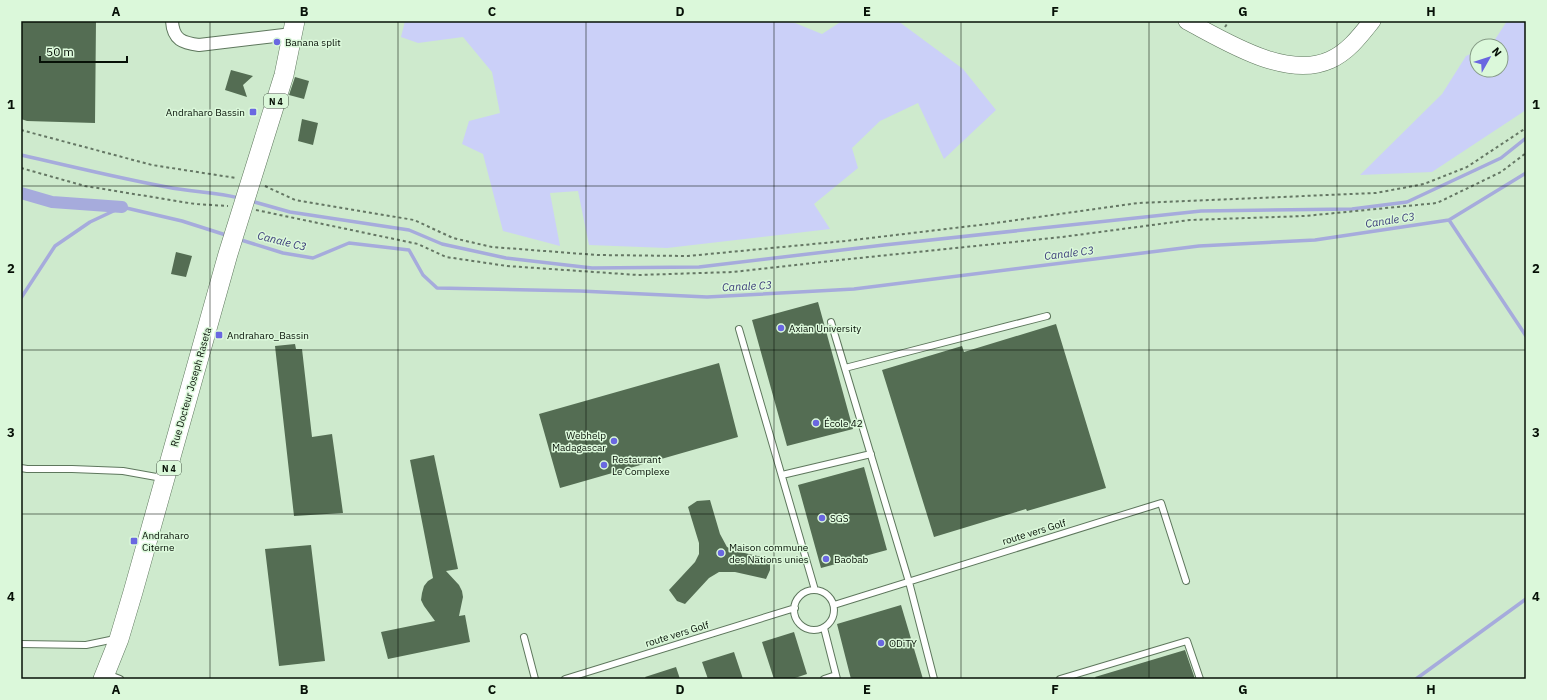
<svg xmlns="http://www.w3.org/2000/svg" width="1547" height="700" font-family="'IBM Plex Sans',sans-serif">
	<rect width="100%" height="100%" fill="#ceeacd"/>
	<path fill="#cbd0f8" d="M405,21H781L795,23L822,34L842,21H898L963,69L996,110L944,159L918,103L880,121L852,148L858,168L814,204L830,229L667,248L589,245L578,191L550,193L560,246L503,231L483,154L462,144L469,121L500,113L492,72L463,37L418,43L401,37Z
		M1507,21H1526V110L1432,172L1360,175L1442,94L1466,56L1477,51V70H1501V46H1485L1494,41Z"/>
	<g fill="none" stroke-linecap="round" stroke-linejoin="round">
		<path stroke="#a6abdc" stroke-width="3.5" d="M21,155C70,166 118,178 167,187C191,192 216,192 239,198
			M251,201L290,212L409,230L442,244L506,258L592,268L699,267L884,245L1201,211L1352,209L1407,202L1501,158L1526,138
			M1449,220L1526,336
			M238,239L283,253L313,258L349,243L409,250L423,275L437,288L580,291L707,297L854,289L1199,246L1315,240L1449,220L1526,173
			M21,298L55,246L90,222L122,207L182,221L229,236
			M1416,679L1526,599"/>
		<path stroke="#a6abdc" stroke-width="12" d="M21,193L52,202L122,207"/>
	</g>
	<path fill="#546d53" d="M21,21H96L95,123L27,121L21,119Z
		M231,70L253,76L243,85L247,97L225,90Z
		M295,77L309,81L304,99L289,95Z
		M302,119L318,123L313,145L298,141Z
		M176,252L192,256L186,277L171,274Z
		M818,302L853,429L787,446L752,320Z
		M1056,324L1106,488L1027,511L1026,509L934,537L882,370L962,346L964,352Z
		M295,344L296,349H302L312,437L332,434L343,513L294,516L275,346Z
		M719,363L738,437L560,488L539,414Z
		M434,455L458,569L446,571L459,585L462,591L463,597L459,616L465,615L470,642L388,659L381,632L435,621L424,606L421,600L422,593L424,586L428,581L433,578L410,460Z
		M864,467L887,550L821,568L798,485Z
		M710,500L720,534L727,547L736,551L770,559V570L766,579L735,572H719L709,578L685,604L677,601L669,590L695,562L699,554V543L688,507L697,501Z
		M311,545L325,661L279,666L265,549Z
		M901,605L923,679H851L837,624Z
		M794,632L807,674L792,679H774L762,642Z
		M1185,650L1195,679H1096L1095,677Z
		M734,652L743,679H708L702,662Z
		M676,667L680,679H646L645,677Z"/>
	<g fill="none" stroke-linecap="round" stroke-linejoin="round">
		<g stroke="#5e775d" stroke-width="8">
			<path id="service" d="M831,322L909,582L934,679
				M739,329L815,590
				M845,368L1047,316
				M21,468L27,469H72L123,471L162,478
				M782,475L871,454
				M794 610a20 20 0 1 1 40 0a20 20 0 1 1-40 0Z
				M834,605L1161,503L1186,581
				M824,628L837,679
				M524,637L535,679
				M21,644L86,645L115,639
				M107,674L120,679
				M565,679L795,608
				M824,679L836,675
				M1060,679L1187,641L1200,679"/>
		</g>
		<g stroke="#5e775d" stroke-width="14">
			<path id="minor" d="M172,21C173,40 183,43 199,45L292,34"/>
		</g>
		<g stroke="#5e775d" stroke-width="18">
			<path id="secondary" d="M1187,21C1225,41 1286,80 1330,60C1348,52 1360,36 1372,21"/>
		</g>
		<g stroke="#5e775d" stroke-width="20">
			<path id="primary" d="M103,679L119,639L133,592L228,254L284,75L295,21"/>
		</g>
		<path stroke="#657764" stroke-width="2" stroke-dasharray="3 3" stroke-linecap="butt" d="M1225,27L1229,21
			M21,130L152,165L236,178
			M21,168L85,186L195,204L228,206
			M265,186L295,200L414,220L453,238L492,247L597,255L688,256L845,241L988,224L1138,203L1376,193L1424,184L1467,167L1526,128
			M256,210L418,244L446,257L507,266L638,275L733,272L840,260L1062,237L1190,220L1305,216L1437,203L1501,172L1526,153"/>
		<use href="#service" stroke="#fff" stroke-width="6"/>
		<use href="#minor" stroke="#fff" stroke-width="12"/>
		<use href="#secondary" stroke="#fff" stroke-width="17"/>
		<use href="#primary" stroke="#fff" stroke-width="19"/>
	</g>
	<path fill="none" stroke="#071107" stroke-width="1" stroke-opacity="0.55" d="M210,21V679M398,21V679M586,21V679M774,21V679M961,21V679M1149,21V679M1337,21V679M21,186H1526M21,350H1526M21,514H1526"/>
	<g fill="#6a67e1" stroke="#dbf8da" stroke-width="1.5">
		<circle cx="277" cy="42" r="4"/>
		<rect x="249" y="108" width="8" height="8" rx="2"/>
		<circle cx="781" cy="328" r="4"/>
		<rect x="215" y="331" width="8" height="8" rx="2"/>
		<circle cx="816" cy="423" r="4"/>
		<circle cx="614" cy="441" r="4"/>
		<circle cx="604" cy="465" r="4"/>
		<circle cx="822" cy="518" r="4"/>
		<rect x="130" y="537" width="8" height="8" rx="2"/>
		<circle cx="721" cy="553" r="4"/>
		<circle cx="826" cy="559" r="4"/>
		<circle cx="881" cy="643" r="4"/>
	</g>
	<g text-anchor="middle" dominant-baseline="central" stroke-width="3" stroke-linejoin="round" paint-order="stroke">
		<g fill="#dbf8da" stroke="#475646" stroke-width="1">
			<rect x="264" y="94" width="24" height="14" rx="3"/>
			<rect x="157" y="461" width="24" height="14" rx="3"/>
		</g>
		<g font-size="9" font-weight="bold" fill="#071107">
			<text x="276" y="101">N 4</text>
			<text x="169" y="468">N 4</text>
		</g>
		<g font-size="10" fill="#071107" stroke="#dbf8da" text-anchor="start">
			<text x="285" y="42">Banana split</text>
			<text x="245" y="112" text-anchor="end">Andraharo Bassin</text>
			<text x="789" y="328">Axian University</text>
			<text x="227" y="335">Andraharo_Bassin</text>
			<text x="824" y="423">École 42</text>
			<text x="606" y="435" text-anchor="end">Webhelp<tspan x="606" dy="12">Madagascar</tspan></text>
			<text x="612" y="459">Restaurant<tspan x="612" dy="12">Le Complexe</tspan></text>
			<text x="830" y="518">SGS</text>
			<text x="142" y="535">Andraharo<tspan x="142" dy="12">Citerne</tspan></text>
			<text x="729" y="547">Maison commune<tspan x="729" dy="12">des Nations unies</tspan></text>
			<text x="834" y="559">Baobab</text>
			<text x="889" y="643">ODiTY</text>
		</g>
		<g font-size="10" fill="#071107" stroke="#dbf8da">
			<text transform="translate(191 387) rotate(-74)">Rue Docteur Joseph Raseta</text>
			<text transform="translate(1034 532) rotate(-17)">route vers Golf</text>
			<text transform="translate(677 634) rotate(-17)">route vers Golf</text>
		</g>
		<g font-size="11" font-style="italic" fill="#3c3d7a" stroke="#dbf8da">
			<text transform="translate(1390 220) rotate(-9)">Canale C3</text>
			<text transform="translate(282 241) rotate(14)">Canale C3</text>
			<text transform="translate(1069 253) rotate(-7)">Canale C3</text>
			<text transform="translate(747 286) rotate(-3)">Canale C3</text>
		</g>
	</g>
	<rect width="1547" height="700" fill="none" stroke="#dbf8da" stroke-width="44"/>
	<g transform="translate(1489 58) rotate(51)"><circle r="19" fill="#dbf8da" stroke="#869c86"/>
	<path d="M0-3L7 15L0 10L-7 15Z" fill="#6a67e1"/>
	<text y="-6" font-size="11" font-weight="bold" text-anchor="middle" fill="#071107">N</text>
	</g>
	<path d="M40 56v6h87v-6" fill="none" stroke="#071107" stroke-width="2"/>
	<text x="46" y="56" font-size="12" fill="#071107" stroke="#dbf8da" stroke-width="3" paint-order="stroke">50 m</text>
	<rect x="22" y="22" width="1503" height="656" fill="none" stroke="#071107" stroke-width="1.5"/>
	<g font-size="13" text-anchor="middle" font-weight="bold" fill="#071107">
		<text x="116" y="16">A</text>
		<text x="304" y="16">B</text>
		<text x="492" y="16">C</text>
		<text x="680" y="16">D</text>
		<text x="867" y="16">E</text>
		<text x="1055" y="16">F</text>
		<text x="1243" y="16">G</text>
		<text x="1431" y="16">H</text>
		<text x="11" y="109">1</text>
		<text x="1536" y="109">1</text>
		<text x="11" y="273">2</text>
		<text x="1536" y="273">2</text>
		<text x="11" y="437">3</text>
		<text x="1536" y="437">3</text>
		<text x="11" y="601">4</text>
		<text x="1536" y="601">4</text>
		<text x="116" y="694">A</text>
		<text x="304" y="694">B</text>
		<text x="492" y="694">C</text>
		<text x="680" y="694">D</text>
		<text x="867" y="694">E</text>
		<text x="1055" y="694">F</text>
		<text x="1243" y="694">G</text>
		<text x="1431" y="694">H</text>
	</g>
</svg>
